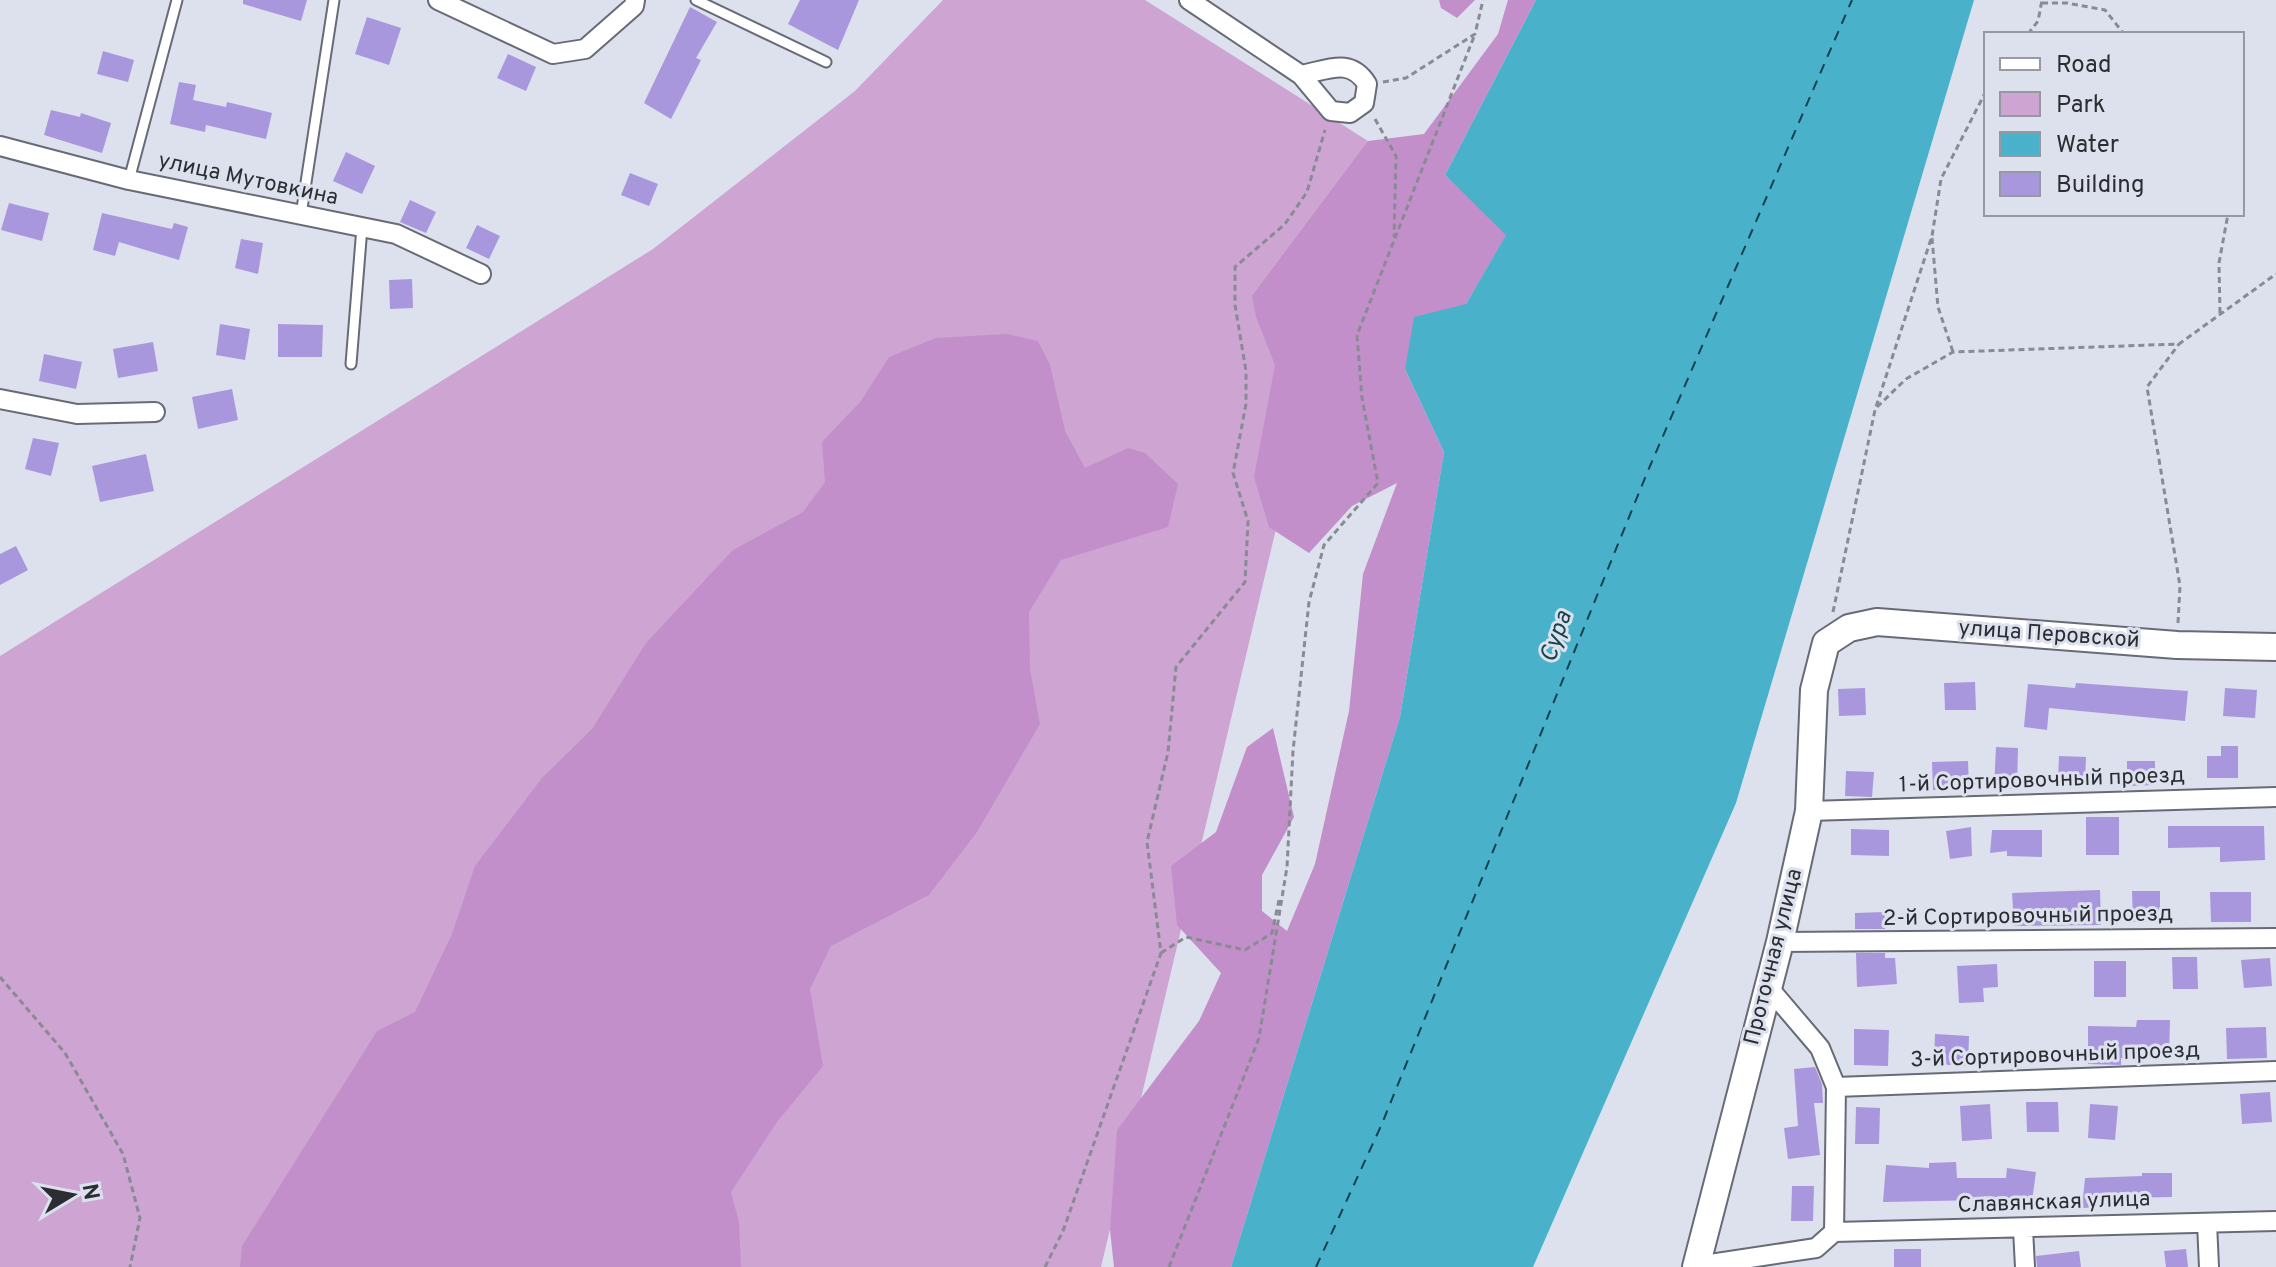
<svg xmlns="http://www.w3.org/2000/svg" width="2276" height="1267" font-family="Overpass,sans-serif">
	<rect width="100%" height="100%" fill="#dce1ed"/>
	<path fill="#cea4d3" d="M943,0H1145L1368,141L1101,1267H0V656L653,249L855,91Z"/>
	<path fill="#c38fca" d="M1439,0H1475L1457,18L1441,8Z
		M1508,0H1536L1445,175L1507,234L1466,304L1405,369L1444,452L1400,717L1231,1267H1114L1110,1230L1117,1130L1199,1021L1221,973L1177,925L1171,866L1216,832L1247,747L1273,728L1294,817L1262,875V911L1287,931L1315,864L1349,711L1363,574L1397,483L1352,506L1309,553L1269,527L1254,477L1275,365L1256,317L1252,296L1368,141L1424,134L1498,34Z
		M1007,334L1038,341L1050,365L1065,431L1085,468L1128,448L1145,453L1178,484L1168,527L1061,560L1029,612L1030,669L1040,724L977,832L929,895L831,946L810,989L823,1066L777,1122L731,1192L739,1222L741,1267H240L242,1246L377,1031L415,1012L452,934L475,866L542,778L592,729L646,643L733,550L803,512L825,482L822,442L861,401L889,357L936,338Z"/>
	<path fill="#49b2ca" d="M1536,0H1974L1736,803L1533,1267H1231L1400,717L1444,452L1405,369L1414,317L1466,304L1506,235L1445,175Z"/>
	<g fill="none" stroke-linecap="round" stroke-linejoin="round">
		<path stroke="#14424d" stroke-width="2" stroke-dasharray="10 8" stroke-linecap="butt" d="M1316,1267L1381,1126L1647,473L1852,0"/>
	</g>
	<path fill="#a997dd" d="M243,0H307L301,21L243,4Z
		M800,0H859L838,50L788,24Z
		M690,7L717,22L696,58L701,60L671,119L644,103Z
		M367,17L401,28L389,65L355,54Z
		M103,51L134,60L128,82L97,74Z
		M508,54L536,67L526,91L497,78Z
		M179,82L196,85L193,100L226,107L227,102L272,113L266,139L206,125L205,132L170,124Z
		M51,110L80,117L81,113L111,123L102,153L44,135Z
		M346,152L375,166L362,194L333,181Z
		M630,173L658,184L649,206L621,195Z
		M410,200L436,212L426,233L400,222Z
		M9,203L49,213L42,241L1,230Z
		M102,213L172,229L174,223L188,227L179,260L119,242L115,256L93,250Z
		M477,225L500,236L489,259L466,248Z
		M241,239L263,243L258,274L235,268Z
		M412,279L413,308L390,309L389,280Z
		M220,324L250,329L245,360L216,355Z
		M278,324L323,325L322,357H278Z
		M153,342L158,371L118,378L113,349Z
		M44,354L82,362L76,389L39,381Z
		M232,389L238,420L198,429L192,397Z
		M33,438L59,443L51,476L25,469Z
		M146,454L154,491L100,502L92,466Z
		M16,546L28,570L0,585V554Z
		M1975,682L1976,710H1945L1944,683Z
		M2076,683L2188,691L2185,721L2049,708L2047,730L2024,727L2028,684L2075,688Z
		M1865,688L1866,715L1839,716L1838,689Z
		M2225,688L2257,690L2255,718L2223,716Z
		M2221,746H2238V778H2207V756H2221Z
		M1996,747L2018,748L2017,789L1994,788Z
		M2059,756L2086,757L2085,783L2058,781Z
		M1968,761L1969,788L1933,790L1932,762Z
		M2127,761H2155V785L2127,786Z
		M1846,771L1874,772L1872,797L1845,796Z
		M2086,817H2119V855H2086Z
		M2168,826H2264L2265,860L2220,862V847L2168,848Z
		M1971,827L1972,856L1950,859L1946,831Z
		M1851,829L1889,830V856L1851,855Z
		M1992,830H2042V857L2007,856V851L1990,853Z
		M2100,890L2101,925L2014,926L2012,893Z
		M2132,891H2160V922H2133Z
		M2210,892H2251V922H2211Z
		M1885,912V929H1855V913Z
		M1856,953H1885V958H1895L1897,984L1857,987Z
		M2172,957H2197L2198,989H2173Z
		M2270,958L2272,986L2244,988L2241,960Z
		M2094,961H2126V997H2094Z
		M1997,964L1998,987L1983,988L1984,1002L1959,1003L1957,966Z
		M2137,1020H2170L2169,1058H2121V1065L2088,1064V1026L2136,1027Z
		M2266,1027L2267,1058L2227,1059L2226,1028Z
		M1854,1029L1889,1030L1888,1066L1854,1065Z
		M1935,1034L1969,1036L1968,1066L1934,1064Z
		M1815,1067L1822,1084L1823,1103H1814L1820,1155L1788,1159L1784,1128L1798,1126L1794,1069Z
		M2270,1092L2272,1122L2242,1124L2240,1094Z
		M2026,1102H2058L2059,1132H2027Z
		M1990,1104L1992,1139L1962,1141L1960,1106Z
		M2090,1104L2118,1106L2115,1140L2088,1138Z
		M1856,1107L1880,1108L1879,1144H1855Z
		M1956,1162L1957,1178H2006L2007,1168L2036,1172L2032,1201L1984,1196V1200L1883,1202L1886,1165L1929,1168V1163Z
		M2142,1173H2172V1197L2122,1198V1206L2082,1208L2085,1178L2142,1176Z
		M1792,1186H1814L1813,1221H1791Z
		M1894,1249H1921V1267H1894Z
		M2186,1249L2188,1267H2166L2164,1251Z
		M2079,1251L2081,1267H2037L2036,1256Z"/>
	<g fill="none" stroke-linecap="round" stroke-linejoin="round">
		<g stroke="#676b76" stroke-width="13">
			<path id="service" d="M696,0L826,62
				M129,180L177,0
				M301,215L334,0
				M351,364L362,227"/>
		</g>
		<g stroke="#676b76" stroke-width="22">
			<path id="minor" d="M438,0L553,54L585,49L634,6L635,0
				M1189,0L1301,75L1331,111L1350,113L1364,103L1367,84C1350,57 1328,70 1301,75
				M0,146L129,180L396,234L481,274
				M0,399L77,414L155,412
				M1809,811L2276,797
				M1780,942L2276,938
				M1836,1087L2276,1071
				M2207,1223L2209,1267
				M2023,1229L2025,1267
				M1834,1232L2276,1221
				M1697,1266L1816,1248L1834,1232L1836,1087L1820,1048L1768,987"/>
		</g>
		<g stroke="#676b76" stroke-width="30">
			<path id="secondary" d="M1696,1267L1780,942L1809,811L1814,690L1826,643L1849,628L1877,622L2177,645L2276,647"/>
		</g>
		<path stroke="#888b94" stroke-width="3" stroke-dasharray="6 4" stroke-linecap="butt" d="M2042,3H2067L2105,10L2124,34
			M2028,34L2038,21L2042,0
			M1383,82L1406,78L1475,34L1483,0
			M1375,119L1396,156L1394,237
			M1932,238L1938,307L1953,352
			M2220,313L2219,263L2228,214
			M1877,407L1906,379L1953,352L2179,344L2276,274
			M1833,612L1875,410L1932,236L1941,179L1986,91
			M2178,623L2180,586L2147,387L2179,344
			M1161,953L1186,937L1245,950L1272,933L1279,900
			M0,977L65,1053L123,1154L140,1218L130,1267
			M1045,1267L1063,1231L1161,953L1147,842L1168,752L1176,667L1245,582L1248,521L1233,473L1246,404V371L1235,305V267L1285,224L1307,192L1325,130
			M1169,1267L1259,1038L1287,867L1293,751L1309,602L1324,545L1378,483L1362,398L1357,335L1475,34"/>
		<use href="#service" stroke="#fff" stroke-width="9"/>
		<use href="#minor" stroke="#fff" stroke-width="18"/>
		<use href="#secondary" stroke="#fff" stroke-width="26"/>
	</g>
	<g text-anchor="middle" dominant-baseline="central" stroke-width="6" stroke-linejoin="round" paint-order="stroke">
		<g font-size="22" fill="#2b2d32" stroke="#dce1ed">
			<text transform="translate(248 180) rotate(12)">улица Мутовкина</text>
			<text transform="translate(2049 635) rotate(4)">улица Перовской</text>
			<text transform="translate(2042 781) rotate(-2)">1-й Сортировочный проезд</text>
			<text transform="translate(2028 917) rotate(-1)">2-й Сортировочный проезд</text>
			<text transform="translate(1774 957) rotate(-76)">Проточная улица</text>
			<text transform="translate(2055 1056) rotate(-2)">3-й Сортировочный проезд</text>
			<text transform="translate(2054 1203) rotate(-2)">Славянская улица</text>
		</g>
		<g font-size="24" font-style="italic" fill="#14424d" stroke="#dce1ed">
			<text transform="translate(1557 637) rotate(-71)">Сура</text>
		</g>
	</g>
	<rect x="1984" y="32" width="260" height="184" fill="#dce1ed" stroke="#9599a2" stroke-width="2"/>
	<rect x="2000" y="58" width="40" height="12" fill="#ffffff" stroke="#9599a2" stroke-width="2"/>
	<text x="2056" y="72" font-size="24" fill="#2b2d32">Road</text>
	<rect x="2000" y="92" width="40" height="24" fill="#cea4d3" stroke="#9599a2" stroke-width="2"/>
	<text x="2056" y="112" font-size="24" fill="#2b2d32">Park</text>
	<rect x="2000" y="132" width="40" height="24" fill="#49b2ca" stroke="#9599a2" stroke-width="2"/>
	<text x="2056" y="152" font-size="24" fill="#2b2d32">Water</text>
	<rect x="2000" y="172" width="40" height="24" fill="#a997dd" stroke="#9599a2" stroke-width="2"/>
	<text x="2056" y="192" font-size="24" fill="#2b2d32">Building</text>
	<g transform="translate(72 1195) rotate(80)" stroke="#dce1ed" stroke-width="6" paint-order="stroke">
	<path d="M0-6L14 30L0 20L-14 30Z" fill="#2b2d32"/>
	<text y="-12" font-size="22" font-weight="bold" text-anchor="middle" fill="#2b2d32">N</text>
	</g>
</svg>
